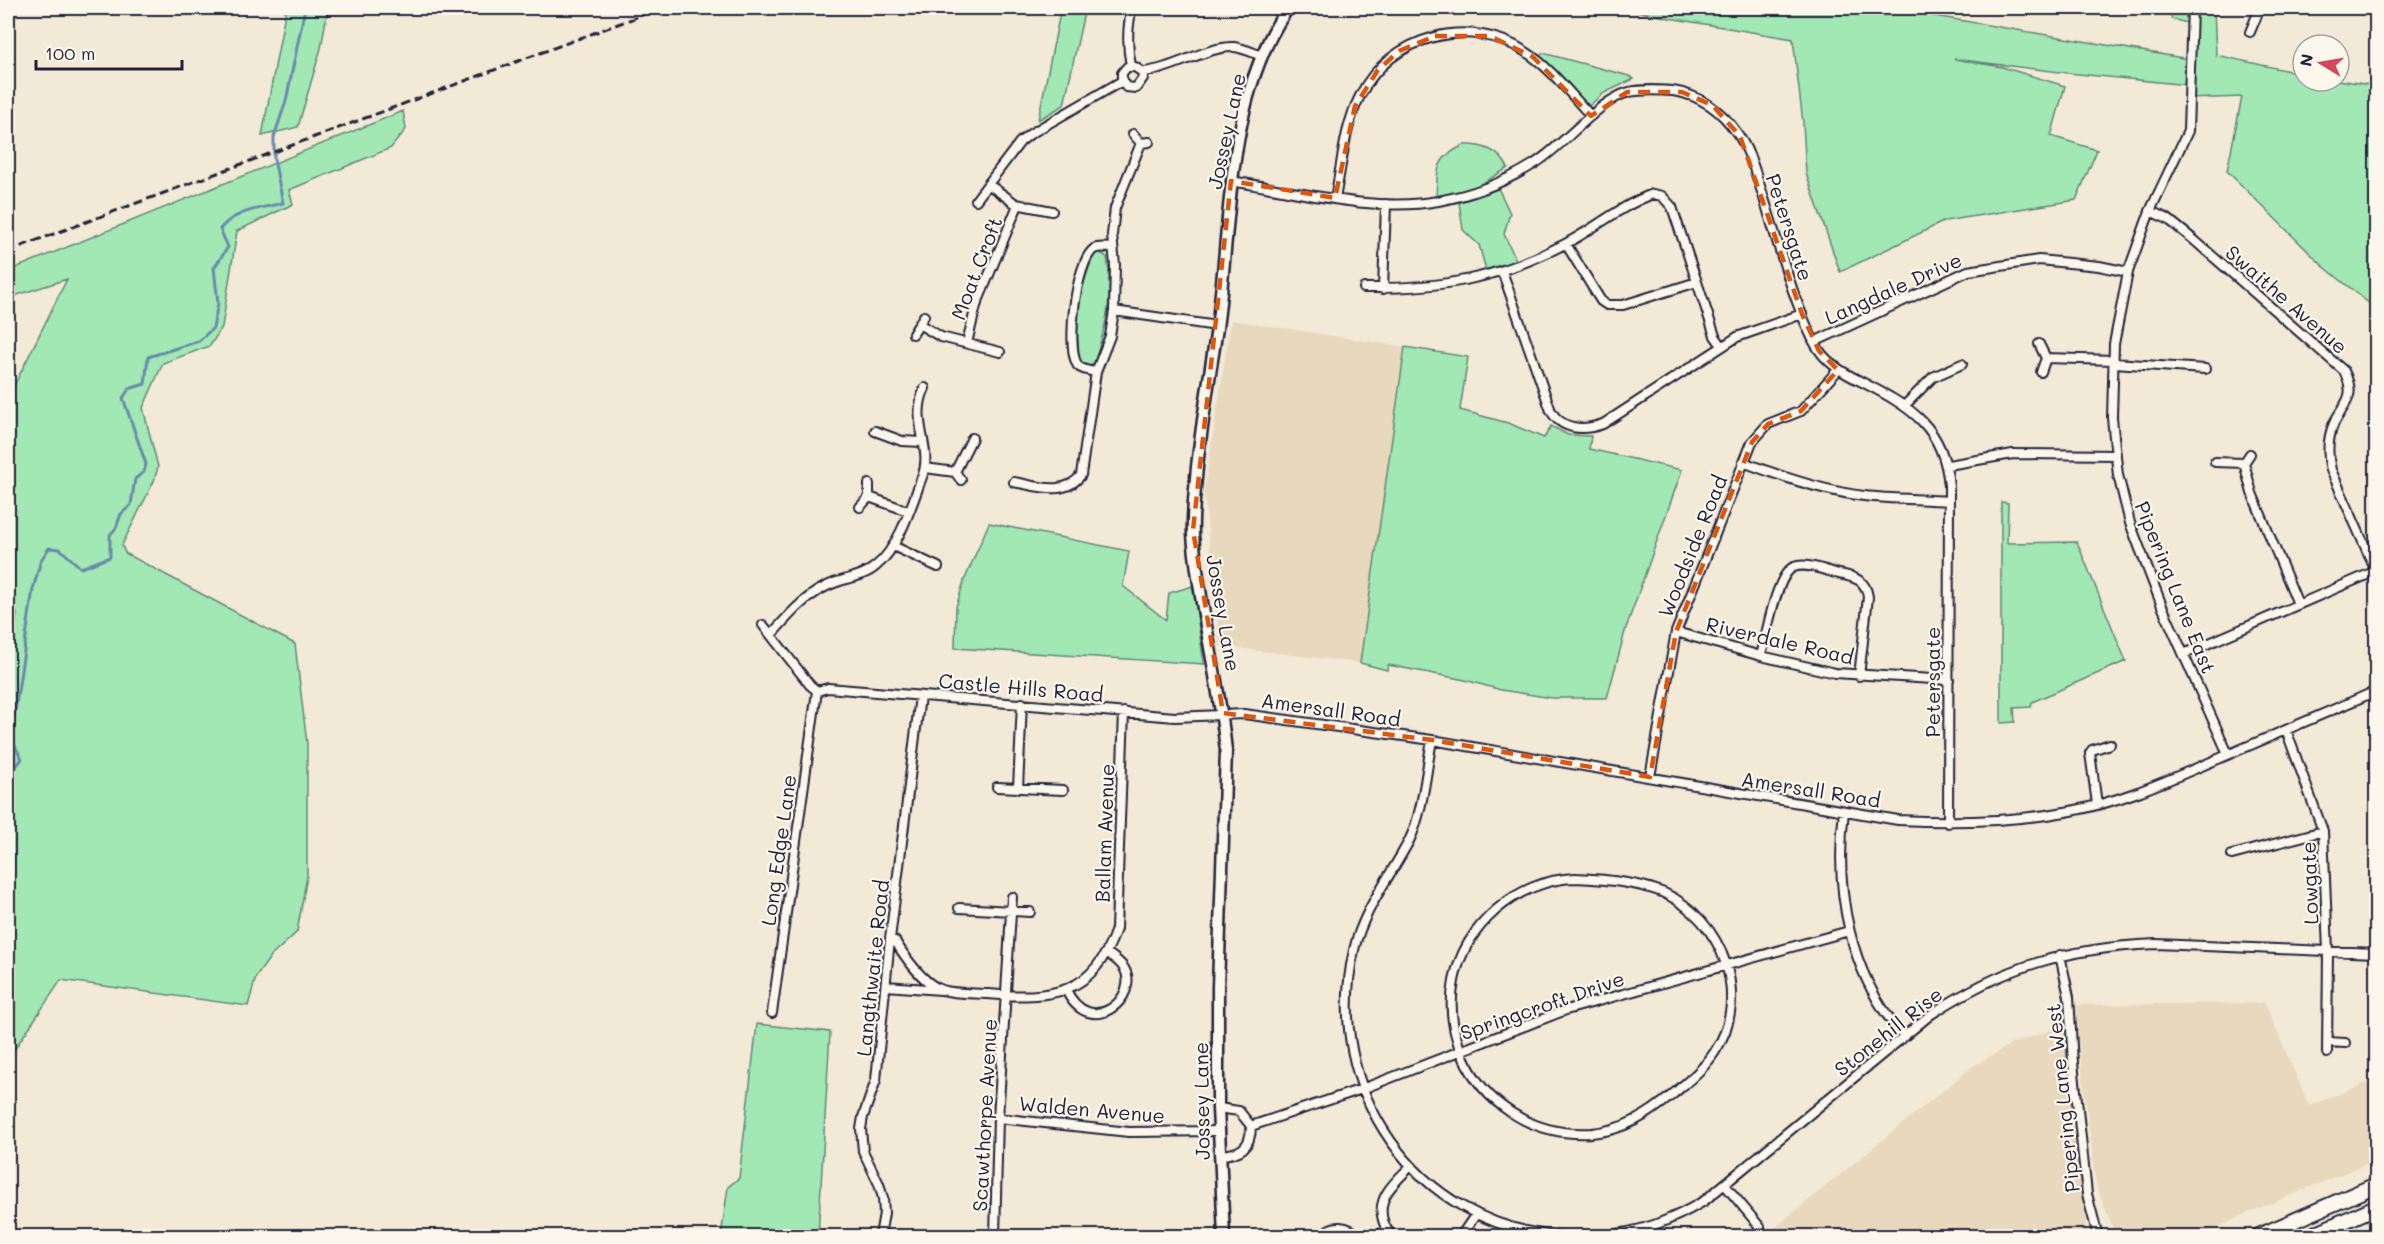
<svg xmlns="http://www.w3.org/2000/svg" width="2384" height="1244" font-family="Mali,sans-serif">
	<rect width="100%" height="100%" fill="#f2e9d7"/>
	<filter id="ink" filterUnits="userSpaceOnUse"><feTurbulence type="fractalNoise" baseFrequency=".0167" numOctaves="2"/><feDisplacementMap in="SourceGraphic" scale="12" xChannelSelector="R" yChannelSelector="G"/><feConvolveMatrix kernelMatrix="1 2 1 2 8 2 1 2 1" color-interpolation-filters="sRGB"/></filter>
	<g filter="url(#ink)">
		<path fill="#e8d8be" d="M1231,320L1405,347L1360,663L1220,646L1204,492Z
			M2265,1003L2309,1106L2374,1080L2376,1084V1160L2245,1214L2201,1236H2116L2096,1185L2074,1005Z
			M2064,1026L2087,1236H1765L1972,1067L2013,1043Z"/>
		<path fill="#a1e8b4" stroke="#628578" stroke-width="1.5" d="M286,8H328L321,48L298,127L262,136Z
			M1061,8H1085L1064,105L1038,120Z
			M1623,8H1887L2189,59L2191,24L2172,19L2167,8H2214L2216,55L2303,74V81L2339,80L2376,86V309L2322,265L2227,171L2242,97L2188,99V85L2068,73L1954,59L2002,67L2065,86L2051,136L2097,150L2076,200L1945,221L1840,272L1806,173L1803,123L1793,39L1669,18Z
			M1543,53L1629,76L1634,79L1604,93L1589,106L1540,56Z
			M403,111L406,129L391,148L289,190L293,204L237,231L222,327L210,346L163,363L143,408L158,467L154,481L122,545L125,553L295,644L307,744V876L297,932L271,956L256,977L248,1006L61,980L8,1059V662L17,614L8,600V546L10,547L8,528V398L67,279L8,298V271Z
			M1464,145C1483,144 1500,151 1508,168L1476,187L1436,196C1438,167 1435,159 1464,145Z
			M1498,188L1510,213L1504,234L1516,260L1486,270L1479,245L1463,230L1459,202Z
			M1097,251L1107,257C1114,295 1106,327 1094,363L1088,367L1082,365L1080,362C1074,317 1078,295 1094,254Z
			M1405,347L1468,357L1460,410L1508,423L1544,438L1551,426L1568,435L1591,436L1589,449L1682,470L1626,628L1607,698H1552L1501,690L1465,680L1388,665L1387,670L1360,663Z
			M2001,502L2008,503L2007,543L2077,542L2126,661L2032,702L2031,707L2014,708L2015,722L2001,723Z
			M989,523L1129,551L1123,586L1166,620L1169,593L1193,586L1204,664L955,648L956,607L964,581Z
			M757,1024L830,1032L818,1236H721L728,1187L739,1178Z"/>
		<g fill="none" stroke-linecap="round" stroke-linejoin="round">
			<path stroke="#688aac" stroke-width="3" d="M8,776L22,759L11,739L33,589L41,560L49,548L60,549L81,568L110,557V535L116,528L121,514L131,505L135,479L144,472L146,464L123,398L129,389L145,384L148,357L199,341L213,328L218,303L214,268L228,247L220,229C235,210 260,209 283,203L274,159V137L286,101L305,8"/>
			<g stroke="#22223b" stroke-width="12">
				<path id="street" d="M2192,8L2188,131L2150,211L2128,272L2114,344L2112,418L2118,475L2130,523L2162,606L2228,754
					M2250,32L2260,8
					M1131,66C1127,46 1127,27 1132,8
					M1142,72L1143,78L1136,88L1126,87L1122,81V73L1127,67H1135L1142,72C1173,70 1207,46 1234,47C1244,48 1253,53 1262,56
					M1133,134L1141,143L1149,142
					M1231,181C1296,191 1373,213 1438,201C1472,195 1505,182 1534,164C1564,146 1597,101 1629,92C1643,89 1658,90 1673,91C1700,95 1722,111 1737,133C1750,151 1755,172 1762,192C1778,242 1791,295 1814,342C1825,363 1842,372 1862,382C1911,407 1944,427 1949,486L1948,823
					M988,184L1016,204L1052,211
					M1335,198C1342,165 1344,127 1360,96C1390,35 1470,15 1526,52C1551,68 1571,95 1591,116
					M976,200L1020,142L1030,134L1122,81
					M2150,211L2168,219L2194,240L2344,371C2357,397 2345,402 2334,423C2327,439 2327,454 2331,470L2376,571
					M1566,244L1601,301L1607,305H1623L1697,282
					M1502,271L1551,411C1562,430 1583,431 1603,424L1737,337L1802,314
					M1364,288C1439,289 1498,279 1565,244C1594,229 1622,205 1653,194L1662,196L1672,207L1715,336L1722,346
					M1383,289L1386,204
					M1114,311L1217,326
					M919,324L941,337L1000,352
					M913,334L924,316
					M1814,342L1968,271L2039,260L2099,266L2128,272
					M967,343L976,306L1018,205
					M2039,344L2046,358L2041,372
					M2046,358L2114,360
					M2114,363L2205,369
					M1096,372C1090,371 1082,370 1078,366C1065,349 1076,261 1094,249C1099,246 1107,248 1112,248
					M1905,405L1933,377L1962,364
					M875,431L902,441L922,442
					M1743,462C1782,477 1823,491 1864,496C1892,499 1921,499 1949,501
					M2215,462L2244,463L2250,454
					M2244,463L2252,493L2298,604
					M1948,465L2013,454L2116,455
					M925,468L955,472
					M961,480L955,472L972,438
					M1014,482C1037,486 1065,497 1081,475L1096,372L1110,336L1114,311L1115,265L1112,235L1115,208L1141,143
					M869,497L908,511
					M860,507L869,497V484
					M893,546L938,567
					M763,625L810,685L817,691
					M1676,632L1761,656L1835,673L1949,680
					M771,635C789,615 807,593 834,583C848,578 865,576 876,566C899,548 912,504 922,477C934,448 909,422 925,388
					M2184,654L2376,571
					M1761,656C1766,638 1776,573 1794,567C1806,562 1827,571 1839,574C1855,577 1866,580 1868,597L1859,676
					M817,691L828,688L1175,717L1244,714L1432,740L1898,820C1956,823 2013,822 2071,811C2125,801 2175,777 2225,756C2276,734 2326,713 2376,691
					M2286,730L2323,831L2328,951L2327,1053
					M1432,740C1426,771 1423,813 1409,841C1390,877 1363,910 1354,950C1322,1089 1416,1225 1559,1236
					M1650,777L1676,632L1752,442L1768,424L1801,411L1838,370
					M997,787L1063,790
					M1018,788L1022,703
					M2097,804L2090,753L2092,750L2110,744
					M1844,811C1834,890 1849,976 1904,1036
					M2232,855L2323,831
					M1575,878C1603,879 1638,882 1664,893C1723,920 1752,998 1714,1053C1703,1070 1687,1082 1672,1095C1648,1115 1624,1130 1592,1133C1469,1141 1402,992 1496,910C1518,891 1546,879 1575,878Z
					M959,908L1030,912
					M890,939L895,941C905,957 924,984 942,990C956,994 974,993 988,994C1051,999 1094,996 1116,929L1124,712
					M2060,955L2069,997L2073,1063L2087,1194L2098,1236
					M886,986L941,990
					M1066,990C1091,1041 1141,996 1124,968C1120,962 1113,957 1107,953
					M772,1013L817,691
					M2327,1042L2345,1043
					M1218,1108L1239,1111L1251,1126C1251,1148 1240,1154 1220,1155
					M998,1118L1129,1132L1219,1131
					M1251,1126L1362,1089L1566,1010L1849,931
					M1725,1185L1760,1227
					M880,1236L884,1213L883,1198L879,1184L863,1151L861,1129L863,1117L876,1080L890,939L920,696
					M995,1236L998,1118L1012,897
					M1323,1236C1331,1222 1349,1226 1359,1236
					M1378,1236L1386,1229
					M1393,1236C1387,1232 1385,1227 1383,1220C1376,1197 1396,1181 1411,1166
					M1461,1236L1476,1214
					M1600,1236C1639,1233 1671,1221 1704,1201L1930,1015C2004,966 2067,948 2156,944L2376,953"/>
			</g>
			<g stroke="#22223b" stroke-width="15">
				<path id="secondary" d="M1224,1236L1218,1108V987L1226,751C1219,678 1199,608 1193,535C1192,513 1195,490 1197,467C1202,421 1210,374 1217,328C1231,225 1226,96 1288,8"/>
			</g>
			<g stroke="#22223b" stroke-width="18">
				<path id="highway" d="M2259,1236L2376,1185
					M2310,1236L2376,1207"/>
			</g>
			<use href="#street" stroke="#fbf7ec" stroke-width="8"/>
			<use href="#secondary" stroke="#fbf7ec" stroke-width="10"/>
			<use href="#highway" stroke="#fbf7ec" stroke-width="14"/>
			<path stroke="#22223b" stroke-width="3" stroke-dasharray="9 4.5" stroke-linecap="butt" d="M8,251L661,8"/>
		</g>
	</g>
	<path fill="none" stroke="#de560e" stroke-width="4.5" stroke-dasharray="12 8" stroke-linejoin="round" d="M1435,36H1490L1533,57L1591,116L1627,92H1682L1712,105L1740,136L1802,314L1819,351L1838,370L1801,411L1768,424L1752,442L1676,632L1650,777L1432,740L1223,713L1193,530L1231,181L1335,198L1355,106L1378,70L1399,51Z"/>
	<g text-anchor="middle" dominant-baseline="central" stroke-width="4.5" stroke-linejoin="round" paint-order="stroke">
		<g font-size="20" fill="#22223b" stroke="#fbf7ec">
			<text transform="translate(1226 131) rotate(-78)">Jossey Lane</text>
			<text transform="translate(1790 227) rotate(72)">Petersgate</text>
			<text transform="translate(976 268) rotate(-69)">Moat Croft</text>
			<text transform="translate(1893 288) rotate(-24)">Langdale Drive</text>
			<text transform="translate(2287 299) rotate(41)">Swaithe Avenue</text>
			<text transform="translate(1692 546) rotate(-68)">Woodside Road</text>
			<text transform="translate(2176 587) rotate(68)">Pipering Lane East</text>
			<text transform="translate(1224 613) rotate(80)">Jossey Lane</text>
			<text transform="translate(1780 640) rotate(13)">Riverdale Road</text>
			<text transform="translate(1932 682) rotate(-90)">Petersgate</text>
			<text transform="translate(1021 687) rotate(5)">Castle Hills Road</text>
			<text transform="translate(1331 709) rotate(8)">Amersall Road</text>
			<text transform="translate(1811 789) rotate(9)">Amersall Road</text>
			<text transform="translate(1104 833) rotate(-88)">Ballam Avenue</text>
			<text transform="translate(778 850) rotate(-82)">Long Edge Lane</text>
			<text transform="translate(2309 883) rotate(-92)">Lowgate</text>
			<text transform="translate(872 968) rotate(-84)">Langthwaite Road</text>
			<text transform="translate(1542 1005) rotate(-19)">Springcroft Drive</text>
			<text transform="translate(1888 1031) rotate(-38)">Stonehill Rise</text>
			<text transform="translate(2062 1098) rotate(-96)">Pipering Lane West</text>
			<text transform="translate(1201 1101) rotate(-91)">Jossey Lane</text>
			<text transform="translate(1092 1109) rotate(5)">Walden Avenue</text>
			<text transform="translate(984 1115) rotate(-87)">Scawthorpe Avenue</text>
		</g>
	</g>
	<rect width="2384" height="1244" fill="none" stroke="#fbf7ec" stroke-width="30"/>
	<rect x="15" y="15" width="2354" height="1214" fill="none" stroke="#22223b" stroke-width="2" filter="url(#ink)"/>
	<g transform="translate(2321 63) rotate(281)"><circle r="28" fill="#fbf7ec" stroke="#a4a2a5" stroke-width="1.5"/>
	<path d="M0-4.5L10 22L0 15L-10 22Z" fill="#d1495b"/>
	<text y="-9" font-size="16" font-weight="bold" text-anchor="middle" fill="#22223b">N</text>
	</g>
	<path d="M36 60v9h146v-9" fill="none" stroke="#22223b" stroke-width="3"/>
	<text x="45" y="60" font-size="18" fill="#22223b" stroke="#fbf7ec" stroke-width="4.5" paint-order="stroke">100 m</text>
</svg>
